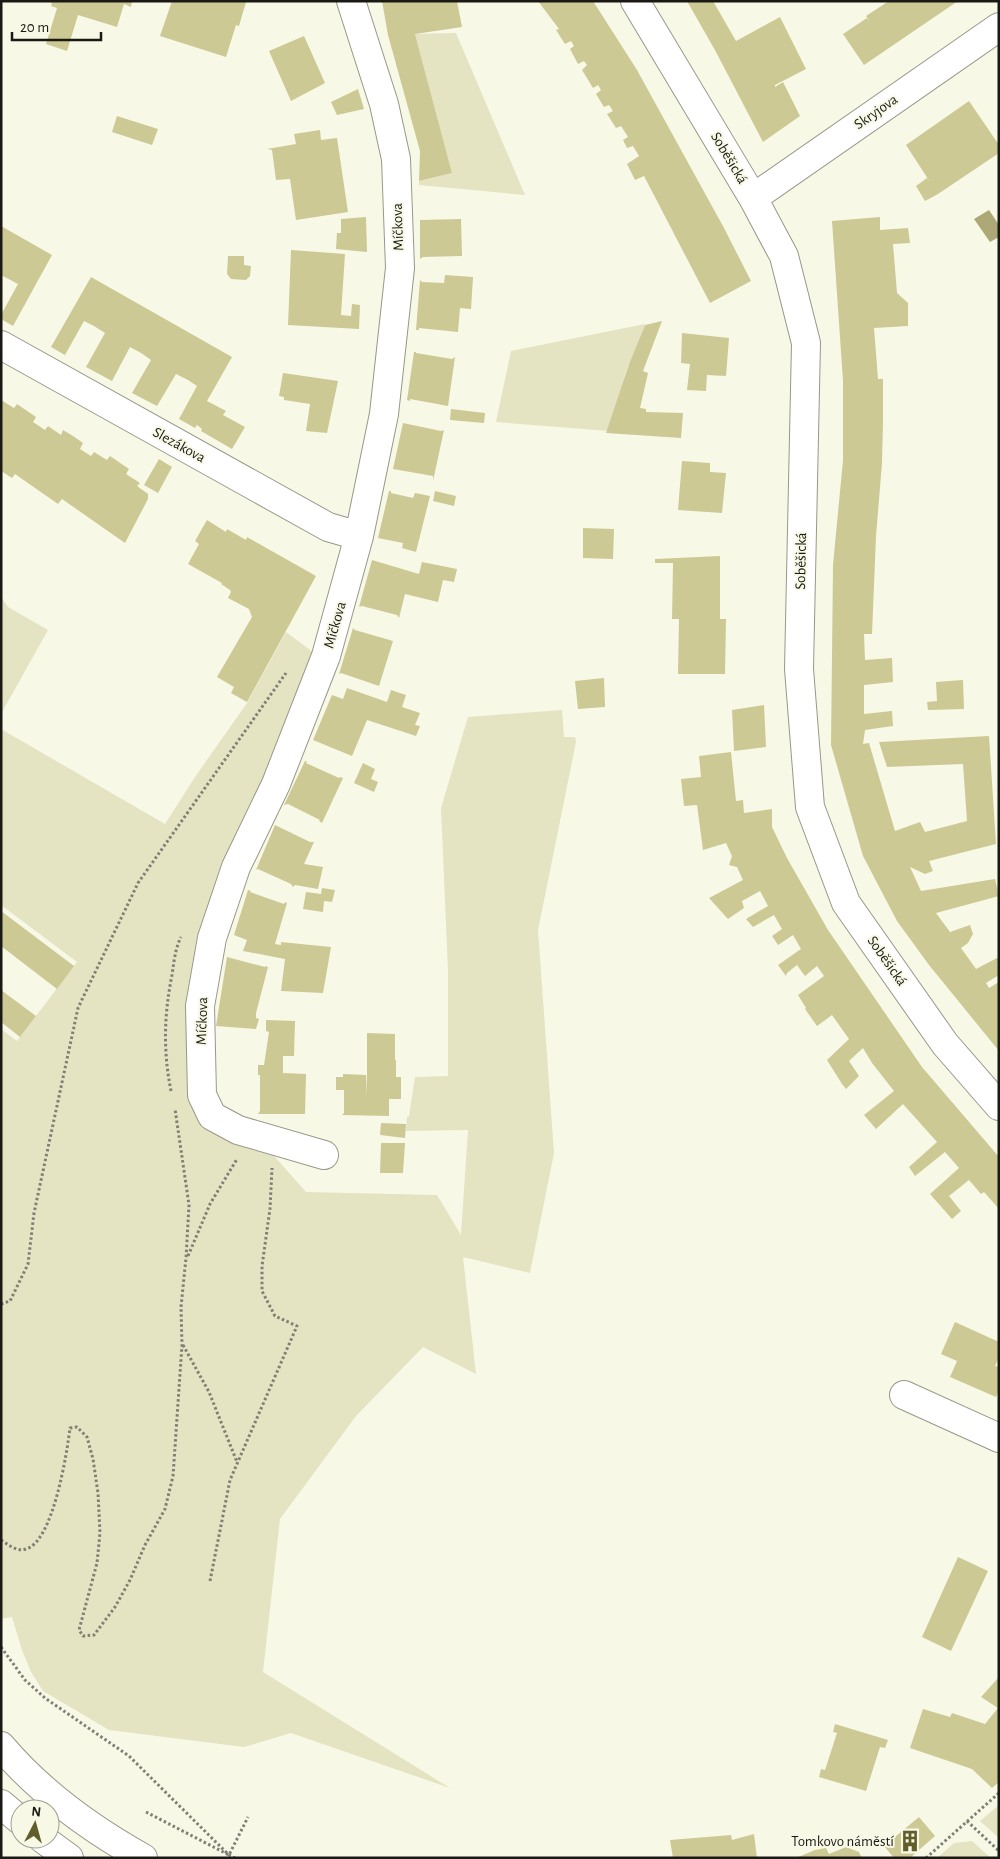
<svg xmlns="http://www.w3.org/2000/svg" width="1000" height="1859" font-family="'Alegreya Sans',sans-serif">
	<rect width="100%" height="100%" fill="#f8f8e7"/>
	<path fill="#e4e3c2" d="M456,33L525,195L419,185V181L452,173L415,34Z
		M645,324L630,365H628L608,431L496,422L511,351Z
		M1,597L8,607L48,630L1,714Z
		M286,632L317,655L228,865L194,1096L267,1148L306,1192L437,1195L461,1235L468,1130L406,1131L407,1117L409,1116L415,1077L448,1076V971L441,808L468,717L562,710L564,737H575L576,742L538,930L554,1153L530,1273L463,1257L476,1374L423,1347L356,1416L280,1519L263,1672L450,1788L291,1733L244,1747L109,1730L43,1691L31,1672L22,1650L12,1617L1,1619V1029L17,1041L77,962L1,905V729L165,824L195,777L247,703Z
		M999,1805V1838L980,1821Z
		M972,1841L991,1858H937L954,1843Z"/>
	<path fill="#aca976" d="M989,210L999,225V237L990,242L974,219Z"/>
	<path fill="#ccc995" d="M47,1H132L131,7L124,4L117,27L78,15L67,51L46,44L57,8L51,6L52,3Z
		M172,1L246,2L239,26L236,25L226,57L160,36Z
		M382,1H457L462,27L415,34L452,173L419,181L420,151L388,35Z
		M538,1H593L637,70L724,228L751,281L710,303L644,176L635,180L627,164L639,156L633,146L627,148L623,140L628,137L621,126L616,128L607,114L613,111L609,105L604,107L596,94L601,90L598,85L593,88L582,70L587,65L584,61L578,64L570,49L574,46L571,41L565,44L556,30L559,29Z
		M687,1H713L736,41L780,17L806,69L775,85V87L783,82L800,116L763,142L716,52Z
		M889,1H958L864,65L843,34L867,18L871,23L866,16Z
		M304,36L325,83L291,101L269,51Z
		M358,89L364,109L337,115L331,102Z
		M969,101L999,145V153L938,194L925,201L916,186L927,178L930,182L906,145Z
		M117,116L158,129L152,145L112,132Z
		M320,130L321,140L337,138L348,212L296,220L290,179L276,180L272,150L267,149L296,144L294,134Z
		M366,217L367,252L336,249L337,233H341V219Z
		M880,217V230L908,228L910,243L893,244L897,293L908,303V326L874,328L878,379H883V423L882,463L876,536L872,634H864L865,660L892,658L893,682L864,685V714L892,711L893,726L865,730L863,744L869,743L895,831L920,822L925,832L967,821L963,764L887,767L879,742L989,736L996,844L929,861L933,871L925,874L910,867L921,891L995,879L999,896L936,913L950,932L970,925L973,934L968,943L961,948L976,969L999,957V975L986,983L989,988L999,982V1051L929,965L897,921L863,856L831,745L833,565L843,460V381L832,221Z
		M461,219L462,256L423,257L420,259V220Z
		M1,226L52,255L13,326L1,319V315L18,284L1,275Z
		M291,250L345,254L341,315L351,316L352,304L360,305L359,329L288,325Z
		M228,256H244V265L251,266L250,276L246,280L231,279L227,274Z
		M445,275L473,277L471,309L460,308L458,332L419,328V330H416L420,280L422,282L444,283Z
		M91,277L232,357L207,401L226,411L223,415L245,427L232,449L201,431L202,429L197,425L195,428L179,419L197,386L188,380L176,374L157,406L132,393L151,360L141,353L130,347L112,381L86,367L105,333L94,326L84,321L65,355L51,347Z
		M662,321L643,371L648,373L640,408L646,409V412L683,413L681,438L606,433L628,367L645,325Z
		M682,333L729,338L726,376L707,375L706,391L687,390L690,364L681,363Z
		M414,352H416V353L452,359L455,357L448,406L410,399V401L407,400Z
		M283,373L338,381L327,433L306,431L310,404L284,400V397L279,396Z
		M1,400L14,408L17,404L36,417L33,422L45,430L48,426L61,435L63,430L73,436L83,443L80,449L91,456L94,452L107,460L110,456L129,469L126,474L140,483L137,486L148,494V499L125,543L62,499L58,504L15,474L12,478L1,471Z
		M451,409L485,413L484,423L450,420Z
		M403,423L441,431L444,430L433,481V476L393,469Z
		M159,459L172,467L158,493L144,485Z
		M682,461L710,463V472L726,473L722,513L678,510Z
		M389,491H391V493L413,498L415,493L430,496L416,552L402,548L403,543L378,538Z
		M435,491L456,496L454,506L433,501Z
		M207,520L226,532L227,529L246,540L247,537L316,576L247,702L231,693L234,687L217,677L252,617L249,609L228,598L231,592L230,590L221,584L222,583L188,564L199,544L195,541Z
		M583,528L614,529L613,559L583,558Z
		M720,556V619H726L725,674H678L679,619H672L673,563H655V559Z
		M372,560L419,574L422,562L457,569L454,582L443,580L438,602L405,594L399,618L397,615L362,606L359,607Z
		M353,628L355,630L393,641L379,686L341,673L339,674Z
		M604,678L605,707L578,709L575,681Z
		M963,680L964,709L928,710L927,702L937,701L936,682Z
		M347,688L387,702L391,690L406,695L402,707L420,713L415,725L420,726L416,736L367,720L352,756L313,740L332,695L343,699Z
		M764,705L766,747L734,751L732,710Z
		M731,752L736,801L743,800L744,813L772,809V827L787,858L828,930L922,1067L999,1157V1209L984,1192L981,1194L969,1180L949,1196L961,1211L952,1219L930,1194L959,1168L945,1152L915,1176L909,1167L937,1142L903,1104L876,1129L864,1115L894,1091L872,1063L863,1048L849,1061L859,1076L846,1089L842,1084L827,1060L849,1039L832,1015L817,1026L805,1009L806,1008L798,995L824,976L817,966L805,976L797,965L787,973L786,976L778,965L801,949L793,935L778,945L772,936L782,929L774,915L753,927L746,919L768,906L760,891L742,901L744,908L728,919L709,898L743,880L737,867L729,865L732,856L726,843L703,850L697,805L684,806L681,779L701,777L699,756Z
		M305,761H307L306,763L339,778L340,777L343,778L322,823L319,821L320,820L288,804L284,805Z
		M363,763L375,769L371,779L378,782L374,792L354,783Z
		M275,825L310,842H314L304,864L323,867L318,889L295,885L293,887L291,884L258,869L256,870Z
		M322,888L335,890L332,902L324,901L323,912L303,909L306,892L321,894Z
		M248,890L251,891L250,892L284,904L285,902L287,903L275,944L281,945V942L331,947L323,993L281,991L285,959L243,951L247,940L234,935Z
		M1,911L74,966L57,989L1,946Z
		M227,957L265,967V966L268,967L256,1013V1018L259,1019L256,1029L216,1026Z
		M1,990L36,1016L20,1037L1,1022Z
		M266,1020L295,1021L294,1056H283V1073L306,1074L305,1114H258L260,1111V1075H258V1065H264L269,1032L266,1031Z
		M367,1033L395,1034V1060H396V1077H401V1099H389V1116L342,1115L344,1113V1090H336V1077H343V1074L366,1075L367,1095Z
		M381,1123L406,1124L405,1138L380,1135Z
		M381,1143H405L403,1173H380Z
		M955,1322L999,1342V1357L995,1366L999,1367V1390L996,1397L950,1377L957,1361L941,1354Z
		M958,1557L988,1571L951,1651L922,1637Z
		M999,1677V1782L992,1788L972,1769L910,1748L923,1709L950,1717L952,1713L985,1724L998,1708L981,1697Z
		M835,1724L888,1740L885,1748L880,1747L866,1791L819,1777L821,1769L825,1770L837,1733L833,1732Z
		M919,1817L935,1836L910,1858H894L884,1846Z
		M754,1834L757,1858H673L670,1840L731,1835L732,1840Z
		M846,1847L859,1852L862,1858H796L815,1850L826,1848L829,1854Z"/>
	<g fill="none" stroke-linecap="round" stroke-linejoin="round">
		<g stroke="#989889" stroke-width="30">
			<path id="minor" d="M635,1L753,198L784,256L806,343L799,669L810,807L846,903L945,1044L999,1106
				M753,198L999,27
				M1,345L328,527L359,536
				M324,1155L238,1130L212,1116L202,1095L200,1006L212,938L236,867L276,784L326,656L359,536L384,414L400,268L396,159L384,104L351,1
				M904,1395L999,1438"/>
		</g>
		<g stroke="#989889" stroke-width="30">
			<path id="highway" d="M1,1746C40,1792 91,1829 143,1858
				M1,1804L20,1820
				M43,1839L69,1858"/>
		</g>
		<path stroke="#807f75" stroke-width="3" stroke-dasharray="2.5 2.5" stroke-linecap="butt" d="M171,1091C163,1051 164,1015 172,975C174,962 175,949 181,937
			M188,1256L210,1204L237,1159
			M1,1304L10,1301L28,1264L34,1213L78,1008L138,883L286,673
			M183,1345L209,1392L237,1462
			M1,1540C9,1545 17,1552 26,1549C53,1542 67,1453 70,1428L77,1427L87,1437L93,1459L98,1493L100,1533L97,1563L79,1630L83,1636L94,1635L115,1607L130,1580L145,1545L165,1509L173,1476L182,1345L181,1307L186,1258L189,1205L175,1109
			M210,1581L230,1480L297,1326L275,1316L262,1291V1266L270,1209L272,1168
			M1,1647L25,1680L45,1698L129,1756L229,1855L235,1858
			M146,1812L229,1855L248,1817
			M967,1821L999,1851
			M926,1858L999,1793"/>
		<use href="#minor" stroke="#fff" stroke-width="28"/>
		<use href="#highway" stroke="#fff" stroke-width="28"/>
	</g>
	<defs>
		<g id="building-bare" transform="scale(1.725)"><path d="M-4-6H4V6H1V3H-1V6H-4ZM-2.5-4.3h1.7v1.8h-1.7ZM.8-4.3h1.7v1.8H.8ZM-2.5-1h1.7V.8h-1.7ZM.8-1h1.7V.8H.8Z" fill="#625e2b" stroke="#f8f8e7" stroke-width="2.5" paint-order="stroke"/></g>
	</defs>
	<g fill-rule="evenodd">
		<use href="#building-bare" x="910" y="1841"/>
	</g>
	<g text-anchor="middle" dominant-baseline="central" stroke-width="4" stroke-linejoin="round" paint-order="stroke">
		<g font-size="15" fill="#1a1914" stroke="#f8f8e7">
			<text transform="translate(876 112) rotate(-35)">Skryjova</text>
			<text transform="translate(729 158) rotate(59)">Soběšická</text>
			<text transform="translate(398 227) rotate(-92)">Míčkova</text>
			<text transform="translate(179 445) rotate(29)">Slezákova</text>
			<text transform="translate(801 561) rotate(-89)">Soběšická</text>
			<text transform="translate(335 625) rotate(-74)">Míčkova</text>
			<text transform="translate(887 961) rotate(55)">Soběšická</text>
			<text transform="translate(202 1021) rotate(-88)">Míčkova</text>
		</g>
		<g font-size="15" fill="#1a1914" stroke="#f8f8e7" text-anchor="end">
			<text x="894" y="1841">Tomkovo náměstí</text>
		</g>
	</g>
	<rect width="1000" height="1859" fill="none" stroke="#1a1914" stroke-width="5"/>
	<g transform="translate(35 1824) rotate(6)"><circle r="24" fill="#f8f8e7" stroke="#9f9f93"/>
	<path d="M0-4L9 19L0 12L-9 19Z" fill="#625e2b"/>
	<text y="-8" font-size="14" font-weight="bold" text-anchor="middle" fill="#1a1914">N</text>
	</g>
	<path d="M12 32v8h89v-8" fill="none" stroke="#1a1914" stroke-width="2.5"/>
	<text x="20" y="32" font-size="15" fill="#1a1914" stroke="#f8f8e7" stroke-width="4" paint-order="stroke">20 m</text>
</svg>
